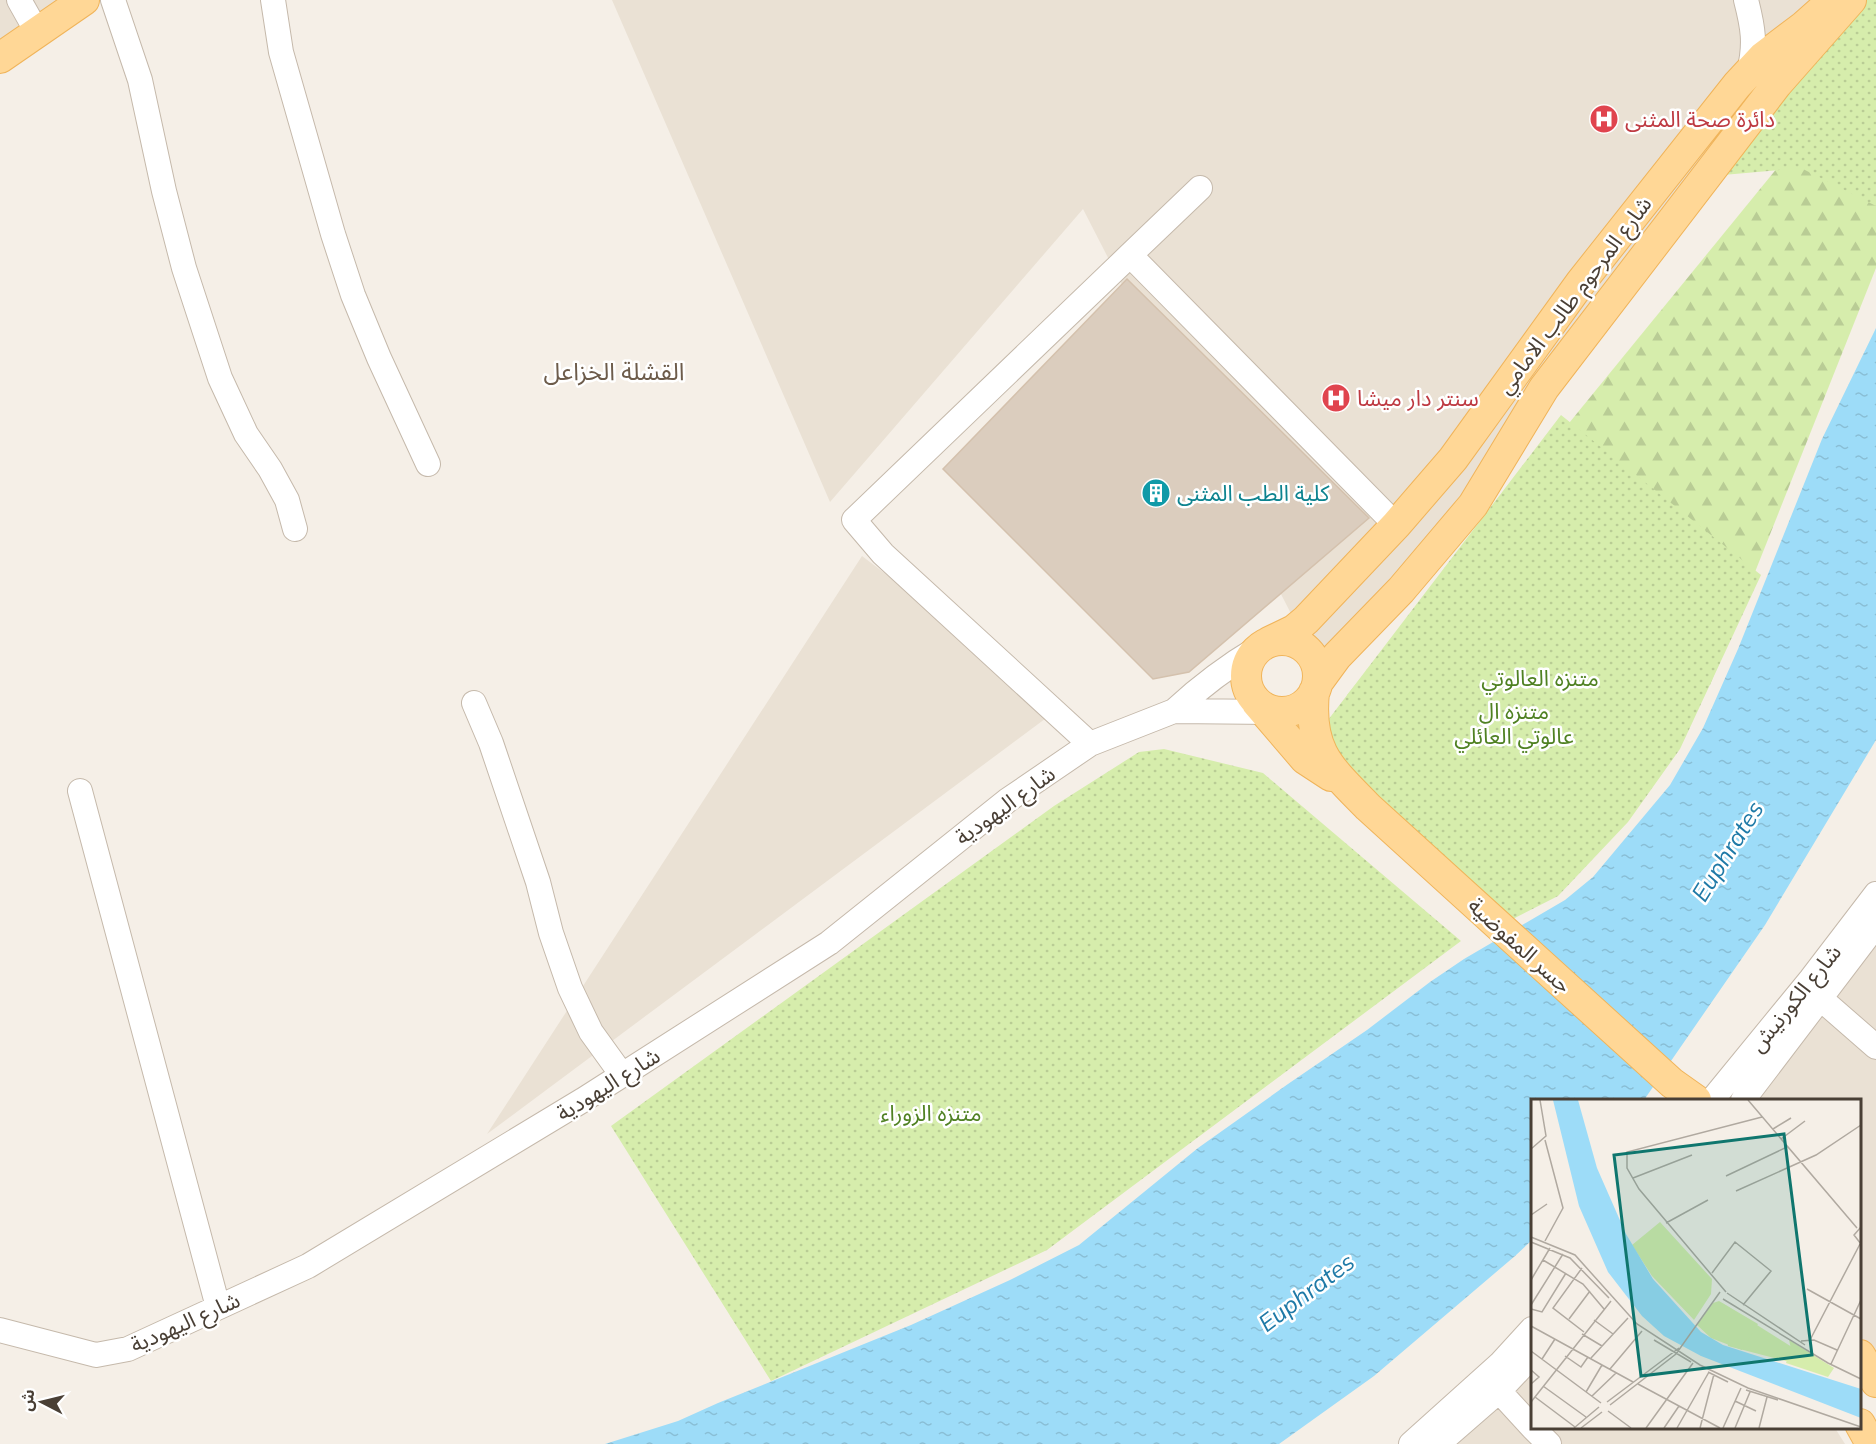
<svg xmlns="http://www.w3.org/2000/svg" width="1876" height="1444" font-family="Mulish,'Noto Sans Arabic',sans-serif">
	<defs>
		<pattern id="forest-firs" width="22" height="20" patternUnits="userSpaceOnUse" patternTransform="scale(1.5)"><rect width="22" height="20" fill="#d6edac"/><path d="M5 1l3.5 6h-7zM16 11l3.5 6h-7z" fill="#b9cc95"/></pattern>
		<pattern id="park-dots" width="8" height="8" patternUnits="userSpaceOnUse" patternTransform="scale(1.5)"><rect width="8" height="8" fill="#d6edac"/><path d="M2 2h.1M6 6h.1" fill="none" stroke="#b9cc95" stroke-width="1.8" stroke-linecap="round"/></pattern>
		<pattern id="water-ripples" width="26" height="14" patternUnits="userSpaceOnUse" patternTransform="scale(1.5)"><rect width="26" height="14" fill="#9ddcf8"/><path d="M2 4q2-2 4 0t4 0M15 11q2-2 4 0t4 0" fill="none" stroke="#89bed5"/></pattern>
	</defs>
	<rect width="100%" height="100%" fill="#f5efe7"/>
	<path fill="#eae1d4" d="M0,0H87L0,67Z
		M612,0H1847L1470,504L1321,672L1083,209L830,502Z
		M862,556L1061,707L487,1134Z
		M1876,932V1394L1860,1366V1100H1748Z
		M1532,1362V1428H1835L1845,1444H1447Z"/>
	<path fill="url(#forest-firs)" d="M1876,47V268L1710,685L1347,695Z"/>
	<path fill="url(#park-dots)" d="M1863,0H1876V206L1801,168L1723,175Z
		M1561,415L1761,575L1680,749L1628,822L1558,896L1509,921L1340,772L1328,720Z
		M1164,749L1263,773L1461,941L1047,1250L771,1381L611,1126L1054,806L1139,752Z"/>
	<path fill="url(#water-ripples)" d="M1876,328V740L1765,925L1644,1100H1532V1240L1515,1256L1374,1376L1279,1444H605L678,1421L718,1403L911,1325L1010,1280L1079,1245L1198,1148L1288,1084L1367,1030L1430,982L1464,959L1565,900L1593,877L1670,785L1703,728L1738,649L1822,439Z"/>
	<path fill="#dbcdbe" stroke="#d4c1ad" stroke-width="1.5" d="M1127,279L1369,518L1189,672L1153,679L943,469Z"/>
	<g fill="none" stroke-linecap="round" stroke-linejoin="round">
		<g stroke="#c5b9ab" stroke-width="26">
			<path id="minor" d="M19,0L37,32
				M113,0L140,80L164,191L184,268L220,378L246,434L270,469L287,500L295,529
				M273,0L281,52L333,234L353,295L379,358L428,464
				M1746,0C1753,27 1756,44 1749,72
				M1130,255L1200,188
				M474,703L491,743L538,882L551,933L570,988L591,1032L622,1075
				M1174,711C1201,686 1226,667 1258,648
				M1090,744L883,554L854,520L1130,255L1396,525
				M80,791L218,1307
				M1821,999L1876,1047
				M1712,1100L1811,979L1876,894
				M1743,1100L1876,925
				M0,1330L96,1355L128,1349L308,1266L583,1100L829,943L1008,800L1090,744L1174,711L1276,712
				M1499,1391L1532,1427
				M1533,1428L1549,1444
				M1411,1444L1500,1364L1532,1329
				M1438,1444L1499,1391L1532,1356"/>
		</g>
		<g stroke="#f0b45a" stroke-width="32">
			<path id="major" d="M0,58L84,0
				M1246 676a36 36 0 1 1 72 0a36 36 0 1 1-72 0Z
				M1269,642L1294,630L1306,620L1396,525L1453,459L1581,282L1737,85L1763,57L1804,26L1823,9
				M1318,682L1337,656L1401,590L1473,505L1544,388L1777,84L1851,0
				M1314,692C1308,751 1330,768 1368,807L1672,1083L1696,1100
				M1257,703L1305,759L1331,776
				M1860,1355L1876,1382
				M1860,1424L1871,1444"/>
		</g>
		<use href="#minor" stroke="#fff" stroke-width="24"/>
		<use href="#major" stroke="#ffd796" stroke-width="30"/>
	</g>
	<defs>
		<g id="hospital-disc" transform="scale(1.5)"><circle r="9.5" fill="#e0444e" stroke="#fff"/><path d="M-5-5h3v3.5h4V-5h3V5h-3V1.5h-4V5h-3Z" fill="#fff"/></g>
		<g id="building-disc" transform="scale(1.5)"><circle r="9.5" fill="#0f9aa8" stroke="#fff"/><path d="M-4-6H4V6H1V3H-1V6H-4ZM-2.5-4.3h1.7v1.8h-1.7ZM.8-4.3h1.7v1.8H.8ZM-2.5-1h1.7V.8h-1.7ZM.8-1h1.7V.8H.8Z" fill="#fff"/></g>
	</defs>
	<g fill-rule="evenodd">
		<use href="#hospital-disc" x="1604" y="119"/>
		<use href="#hospital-disc" x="1336" y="398"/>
		<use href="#building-disc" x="1156" y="493"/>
	</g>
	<g text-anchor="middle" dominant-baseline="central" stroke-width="5" stroke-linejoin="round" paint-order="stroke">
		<g font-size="22" fill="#be3a42" stroke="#fff" text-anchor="start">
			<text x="1625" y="119">دائرة صحة المثنى</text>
			<text x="1357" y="398">سنتر دار ميشا</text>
		</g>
		<g font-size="22" fill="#493f35" stroke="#fff">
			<text transform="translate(1574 295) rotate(-53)">شارع المرحوم طالب الامامي</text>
			<text transform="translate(1005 805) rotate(-36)">شارع اليهودية</text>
			<text transform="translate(1520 945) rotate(42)">جسر المفوضية</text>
			<text transform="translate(1795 998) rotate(-51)">شارع الكورنيش</text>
			<text transform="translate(608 1084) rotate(-32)">شارع اليهودية</text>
			<text transform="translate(185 1322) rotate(-24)">شارع اليهودية</text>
		</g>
		<g font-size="22" fill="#0d838f" stroke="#fff" text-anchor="start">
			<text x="1177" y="493">كلية الطب المثنى</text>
		</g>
		<g font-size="22" fill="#4f8122" stroke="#fff">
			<text x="1540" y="678">متنزه العالوتي</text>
			<text x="1514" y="711">متنزه ال<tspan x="1514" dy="25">عالوتي العائلي</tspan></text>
			<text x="931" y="1113">متنزه الزوراء</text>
		</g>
		<g font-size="24" fill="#6d5c4b" stroke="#fff">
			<text x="614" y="371">القشلة الخزاعل</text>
		</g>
		<g font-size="24" font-style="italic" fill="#1f7aa7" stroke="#fff">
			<text transform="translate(1727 851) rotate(-58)">Euphrates</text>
			<text transform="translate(1306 1292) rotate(-37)">Euphrates</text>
		</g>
	</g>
	<g transform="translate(1531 1099)">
		<rect width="330" height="330" fill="#f5efe7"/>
		<path d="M191,204L288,265L286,270L197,247Z" fill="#d6edac"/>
		<path d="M129,123L181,180L180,195L163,221L121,177L101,146ZM188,202L227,225L211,251L180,239L166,226L182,204ZM258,241L303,269L297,278L255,264L260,250Z" fill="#d6edac"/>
		<path d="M22,1H47L66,69L95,135L122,180L170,233L192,246L330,290V319L170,257L133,237L111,217L77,173L48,107Z" fill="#9ddcf8"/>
		<path fill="none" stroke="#b0a9a0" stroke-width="1.5" d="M217,1L326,129M242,30L260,19M250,40L274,22M14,41L32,109L14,142M0,50L15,37L9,1M195,77L256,48M102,79L161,56M205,92L285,56L330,26M0,116L16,105M135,124L177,101M330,128L323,136L330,145M0,138L44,156L106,225L169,266L217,289L330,328M0,143L39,159L78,199M12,161L52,185L73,210M51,169L22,209L53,233M181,174L204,143L240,172L212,206M0,181L19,149M276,190L330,220M195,193L108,90L96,69V53L231,18M196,194L274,246M192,200L297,264L330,280M0,206L32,155M0,210L11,213L35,174M38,220L59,192M63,221L82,235M0,227L102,283M51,235L71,247M123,241L160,263M279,241L329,145M270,242L283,241L306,251M0,252L70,304M34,257L50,268L57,258M60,259L97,219M11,260L24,240M300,265L330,201M79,270L111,232M0,271L8,278L0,285M177,273L197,283M107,285L189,329M12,287L55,318M215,291L247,301M55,293L71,266M61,297L85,274M4,298L44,328M204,302L225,312M0,303L80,202M76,303L148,249M79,306L145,255L189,193M77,312L100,329M43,329L68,308M50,329L71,313M115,329L162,264M133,329L148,307M146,329L178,273M169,329L183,275M192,329L210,289M204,329L219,293M228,329L236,298"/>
		<path fill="#0f766e" fill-opacity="0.15" stroke="#0f766e" stroke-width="3" d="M253,35L281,256L110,277L83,56Z"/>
		<rect width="330" height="330" fill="none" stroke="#493f35" stroke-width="3"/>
	</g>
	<g transform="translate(42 1402) rotate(277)" stroke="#ffffff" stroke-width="4.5" paint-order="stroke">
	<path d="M0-4.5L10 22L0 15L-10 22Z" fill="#493f35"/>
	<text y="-9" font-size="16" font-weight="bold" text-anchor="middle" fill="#493f35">ش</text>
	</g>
</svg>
